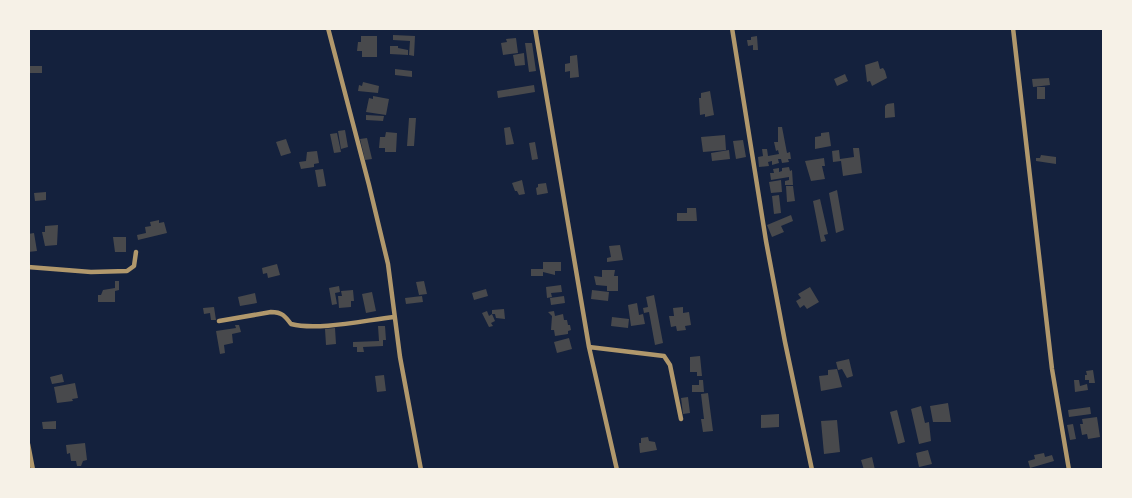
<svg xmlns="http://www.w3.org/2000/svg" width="1132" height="498" font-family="Poppins,sans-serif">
	<rect width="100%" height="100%" fill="#14213d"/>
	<path fill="#48494c" d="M393,35L415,36L414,56L409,55L410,41L393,40Z
		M361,36H377V57H362V51H357L358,42H361Z
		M757,36L758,50H753V45L748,46L747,40H751V37Z
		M516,38L518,53L503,55L501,43L507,42L506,39Z
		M525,43H532L536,71L529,72Z
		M390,46H398V48L408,50V55L390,54Z
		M524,53L525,65L515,66L513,55Z
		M577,55L579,77L570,78V71L565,72V64L570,63V56Z
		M878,61L880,69L883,68L885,71L887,78L872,86L870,81L867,82L865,65Z
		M28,66H42V73H28Z
		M395,69L412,71V77L395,75Z
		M845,74L848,81L837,86L834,79Z
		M1049,78L1050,85L1033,87L1032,79Z
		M363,82L379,86L378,93L358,91L359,85L362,86Z
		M534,85L535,92L498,98L497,91Z
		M1037,87H1045V99H1037Z
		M710,91L714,115L705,117V114L700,115L699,98H701V93Z
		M373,96L389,99L386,115L366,112L369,98L373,99Z
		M894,103L895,117L885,118V106L887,104Z
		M366,115L384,116L383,121L366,120Z
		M409,118H416L414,146H407Z
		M510,127L514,144L506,145L504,128Z
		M778,127H782L787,153L790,152L791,159H788L789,162L782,163L781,159H778L779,163L772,165V161L768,162L769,166L759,167L758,157L763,156L762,149H767L768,156L779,154L778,150L776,151L774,142H778Z
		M345,130L348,147L341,149L338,131Z
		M386,132L397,133L396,152H385V148H379L380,137H385Z
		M829,132L831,146L815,149V137L821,136V133Z
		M337,133L341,152L334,153L330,134Z
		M725,135L726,150L703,152L701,137Z
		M367,138L372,159L365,160L360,139Z
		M286,139L291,153L281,156L276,142Z
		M743,140L746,157L736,159L733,141Z
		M535,142L538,159L532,160L529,143Z
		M853,148H859L862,173L843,176L841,161L833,162L832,151L839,150L840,159L854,157Z
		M729,150L730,159L712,161L711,153Z
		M317,151L319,163L314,164V167L301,169L299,162L306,161L307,152Z
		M1041,155L1056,157V164L1036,161V158H1040Z
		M824,158L825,166H822L825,179L811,181L805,161Z
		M789,167L790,171L792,170L793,185H785V181L789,180V177L771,180L770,173H774L773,169L779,168V172L782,171V168Z
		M323,169L326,186L318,187L315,170Z
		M522,180L525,194L519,195L517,191H515L512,183Z
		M781,180L782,192L771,193L769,182Z
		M546,183L548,193L537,195L536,188L538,187V184Z
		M786,186H793L795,201L787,202Z
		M837,190L844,230L836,233L829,193Z
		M46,192V200L35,201L34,193Z
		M779,195L781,213L774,214L772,196Z
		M820,199L828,234L824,235L826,241L821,242L813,201Z
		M687,208H696L697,221H677V213H687Z
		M791,215L793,221L781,226L784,232L772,237L767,225Z
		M159,220V223L164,222L167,233L138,240L137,235L146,233L145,227L151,226L150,222Z
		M58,225L57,245L45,246L42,232H45V226Z
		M34,233L37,251L28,252V234Z
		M113,237H126V252H115Z
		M620,245L623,260L607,262V258L611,257L609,246Z
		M543,262H561V271H555V275L543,272V276H531V269H543Z
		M277,264L280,275L268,278L267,273L263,274L262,268Z
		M602,270H615L614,276H618V291H607V286L596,285L594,276L602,277Z
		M115,281H119V290L115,291V302H98V295H101L103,290L115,288Z
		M424,281L427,294L419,295L416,282Z
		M561,285L562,292L551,293L552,297L547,298L546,287Z
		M339,286L340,292L335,293L337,304L332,305L329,288Z
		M810,287L819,302L807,309L804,305L800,308L796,301L801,298L798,294Z
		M486,289L488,296L474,300L472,293Z
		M353,290L354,301H351V307L339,308L338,296H342L341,291Z
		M592,290L609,292L608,301L591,299Z
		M372,292L376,311L366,313L362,294Z
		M255,293L257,303L240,306L238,297Z
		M654,295L663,343L655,345L649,312L644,313L643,308L648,307L646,297Z
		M422,296L423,302L406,304L405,298Z
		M564,296L565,303L551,305L550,298Z
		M637,303L639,315L643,314L645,324L631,326L628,305Z
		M214,307L216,320H211L210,313L204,314L203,308Z
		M683,307V313L689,312L691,325L685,326L686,330L677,331L676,326L671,327L669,316H674L673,308Z
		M504,309L505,319L496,318L495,314H492V310Z
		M487,311L489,316L492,314L495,321L491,323L493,326L489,327L482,313Z
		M554,311L555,316L563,314L564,320H567L568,325H570L571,330L568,331V334L555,336L554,330H551L552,316L548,312Z
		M612,317L629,319L628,328L611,326Z
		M235,325H239L241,332L232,334L233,343L224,345L225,353L220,354L216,331L236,328Z
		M378,326H385L386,340H383V346L363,347L364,352H357V347H353V342L379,341Z
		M335,328L336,344L326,345L325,329Z
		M569,338L572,349L557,353L554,342Z
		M700,356L702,376H697V372H690V357Z
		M849,359L853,376L847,378L842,369L838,370L836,362Z
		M837,369L842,387L821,391L819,376L828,375V370Z
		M1093,370L1095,383H1089V380H1085V375H1087L1086,371Z
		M62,374L64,382L52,384L50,377Z
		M384,375L386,391L377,392L375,376Z
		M699,380H703L704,392H692V385H699Z
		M1074,380H1079L1080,386L1087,384L1088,390L1075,392Z
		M75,383L78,398L72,399L73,401L57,403L54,387Z
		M708,393L713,431L703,432L701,419H704L701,394Z
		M688,397L690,413L683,414L681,398Z
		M948,403L951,422H933L930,406Z
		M921,406L925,423L929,422L931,441L919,444L911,409Z
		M1090,407L1091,414L1069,417L1068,410Z
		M897,410L905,442L898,444L890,412Z
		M779,414V427L761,428V415Z
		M1097,417L1100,437L1088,439L1087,434L1082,435L1080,424H1083L1082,419Z
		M837,420L840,452L824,454L821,421Z
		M56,421V429H43L42,422Z
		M1073,424L1076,439L1070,440L1067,425Z
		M648,437L649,441L655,442L657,450L640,453L639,443H641V438Z
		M85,443L87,460L83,461L81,466H77L76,461H71L70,453L67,454L66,445Z
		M928,450L932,464L919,467L916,453Z
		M1044,453L1045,457L1052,455L1054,461L1030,468L1028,461L1035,459L1034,455Z
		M872,457L875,470H864L861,460Z"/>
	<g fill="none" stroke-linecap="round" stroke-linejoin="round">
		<path stroke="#b1986c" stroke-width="4.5" d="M328,28L369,185L388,264L400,357L421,470
			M535,28L589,347L617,470
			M732,28L766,241L785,342L812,470
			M1013,28L1052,369L1069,470
			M28,267L91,272L127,271L134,266L136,252
			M219,321L271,312C282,312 285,316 291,324C318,331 366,320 394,317
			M589,347L664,356L670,365L681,419
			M28,444L33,470"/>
	</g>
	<rect width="1132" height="498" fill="none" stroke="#f6f1e7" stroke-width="60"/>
</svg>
